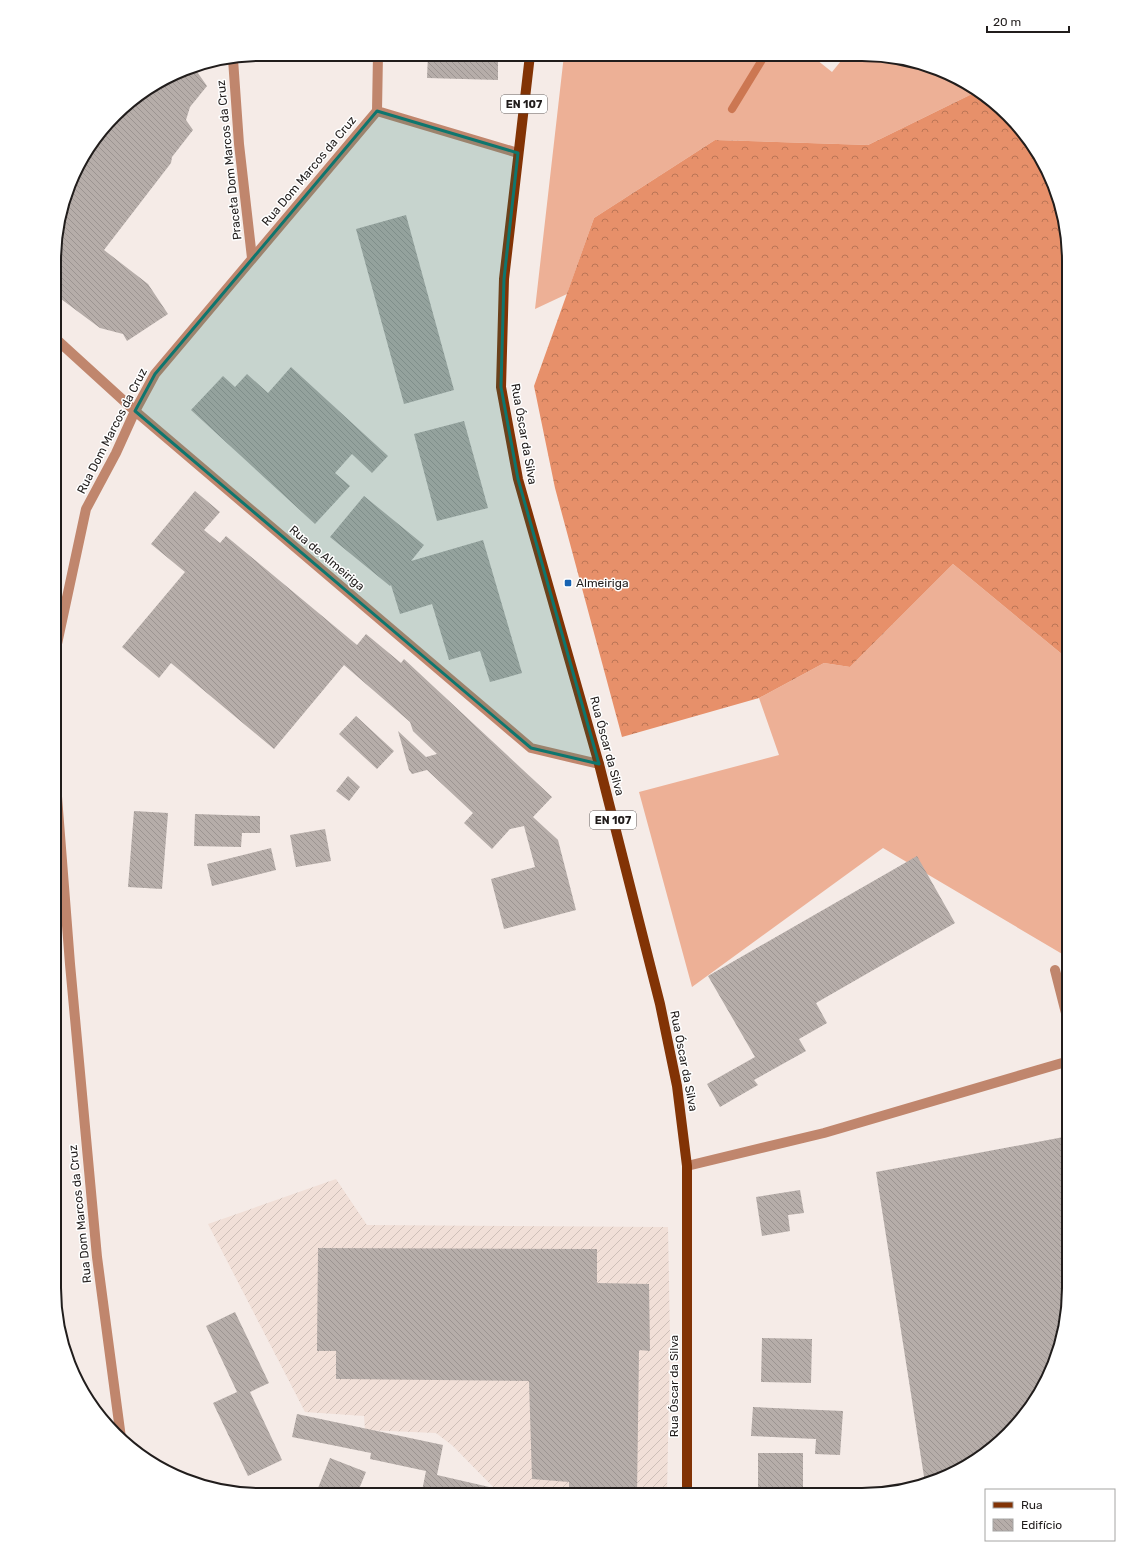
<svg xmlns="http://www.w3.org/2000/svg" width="1123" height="1549" font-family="Rubik,sans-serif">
	<defs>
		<pattern id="industrial-furrows" width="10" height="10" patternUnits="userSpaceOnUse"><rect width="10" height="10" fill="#f1dfd7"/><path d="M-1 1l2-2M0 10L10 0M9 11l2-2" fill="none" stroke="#cebfb8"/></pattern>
		<pattern id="forest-crowns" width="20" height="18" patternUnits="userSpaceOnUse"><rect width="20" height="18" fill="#e7906a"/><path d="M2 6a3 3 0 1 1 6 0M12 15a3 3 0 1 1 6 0" fill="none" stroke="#bb7556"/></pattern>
		<pattern id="building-back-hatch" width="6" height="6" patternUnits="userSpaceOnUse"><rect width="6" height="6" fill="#b6ada9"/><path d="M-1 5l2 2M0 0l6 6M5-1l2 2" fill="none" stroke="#9c9491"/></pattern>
	</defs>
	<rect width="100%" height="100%" fill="#f5ebe7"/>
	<path fill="url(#industrial-furrows)" d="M336,1179L367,1225L668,1227L670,1338L667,1494H500L453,1446L436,1433L365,1430L364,1416L305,1412L208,1224Z"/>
	<path fill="#edb096" d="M564,55L812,56L832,72L845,56H889L941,70L978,91L868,145L715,140L594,218L567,294L535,309Z
		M953,564L1069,660V958L883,848L692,987L639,792L779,755L759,698L824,663L850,667Z"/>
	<path fill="url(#forest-crowns)" d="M978,91C1020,115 1056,175 1065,221C1068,234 1068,248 1069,261V660L953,564L850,667L824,663L759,698L622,737L555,488L534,386L594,218L715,140L868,145Z"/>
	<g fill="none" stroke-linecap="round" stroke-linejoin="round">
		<path stroke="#cc7752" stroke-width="8" d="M732,109L765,55"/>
	</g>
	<path fill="url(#building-back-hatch)" d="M428,54L515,55V62L498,61V80L427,78Z
		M193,66L207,86L190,107L186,120L193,130L172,157L171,163L104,250L148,284L168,314L127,341L123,334L100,328L61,299L56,292V234L82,158L125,105Z
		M406,215L454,390L404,404L356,229Z
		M291,367L388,456L372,473L352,454L335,473L350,486L315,524L191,410L223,376L235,387L247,374L268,393Z
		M464,421L488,508L437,521L414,434Z
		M195,491L220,512L204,530L220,543L226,536L357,645L366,634L401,663L404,659L552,797L533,817L558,840L576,910L504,929L491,879L535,867L524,826L510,829L492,849L464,823L473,813L427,770L412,774L409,770L398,731L426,757L437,754L413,731L410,722L344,665L274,749L171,663L159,678L122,647L185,572L151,544Z
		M364,496L424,545L411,561L483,540L522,673L490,682L480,651L449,660L432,604L400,614L391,585L390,586L330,537Z
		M356,716L394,751L377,769L339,734Z
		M348,776L360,787L349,801L336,791Z
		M134,811L168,813L162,889L128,887Z
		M195,814L260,816V833H242L241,847L194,846Z
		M325,829L331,861L296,867L290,835Z
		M271,848L276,870L212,886L207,864Z
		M917,856L955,923L816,1003L827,1023L799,1039L806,1051L754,1080L758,1085L720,1107L707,1084L755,1057L708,976Z
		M1069,1136V1302L1058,1355L1034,1403L998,1444L953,1474L925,1483L876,1172Z
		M800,1190L804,1213L788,1215L790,1231L762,1236L756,1197Z
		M318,1248L597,1249V1283L649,1284L650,1351L639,1350L637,1494H575V1493L569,1492V1482L532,1479L529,1381L336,1379V1351H317Z
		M235,1312L269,1383L250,1392L282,1460L248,1476L213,1403L237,1392L206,1326Z
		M762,1338L812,1339L811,1383L761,1382Z
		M753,1407L843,1411L840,1455L815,1454L816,1439L751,1436Z
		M297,1414L443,1445L437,1475L520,1494H435L422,1491L426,1471L370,1459L371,1453L292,1437Z
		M758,1453H803V1495H758Z
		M330,1458L366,1472L357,1494L316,1493Z"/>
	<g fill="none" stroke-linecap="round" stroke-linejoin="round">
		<path stroke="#c0866d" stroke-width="10" d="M233,59L239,144L252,258
			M56,339L135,411L531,748L599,764
			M1055,970L1069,1025
			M687,1166L824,1133L1069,1061"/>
		<path stroke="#c0866d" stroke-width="10" d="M377,111L518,153
			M55,742L57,644L86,509L116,453L135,411L155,374L377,111L378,54
			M55,771L70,964L97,1257L121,1438"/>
		<path stroke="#823305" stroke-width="10" d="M530,55L504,279L501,387L518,479L599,764L660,1004L677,1086L687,1166V1495"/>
	</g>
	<path fill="#0f766e" fill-opacity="0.2" stroke="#0f766e" stroke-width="3" stroke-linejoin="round" d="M377,111L518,153L504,279L501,387L518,479L599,764L531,748L135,411L155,374Z"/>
	<rect fill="#1863b2" stroke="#fff" stroke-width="1.5" x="564" y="579" width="8" height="8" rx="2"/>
	<g text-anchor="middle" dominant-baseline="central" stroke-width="3" stroke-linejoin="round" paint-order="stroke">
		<g fill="#fff" stroke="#646160" stroke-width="1">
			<rect x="501" y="95" width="46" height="18" rx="3"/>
			<rect x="590" y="811" width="46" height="18" rx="3"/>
		</g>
		<g font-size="11" font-weight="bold" fill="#211d1c">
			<text x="524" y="104">EN 107</text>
			<text x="613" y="820">EN 107</text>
		</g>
		<g font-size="12" fill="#211d1c" stroke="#fff">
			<text transform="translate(229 160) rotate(-96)">Praceta Dom Marcos da Cruz</text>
			<text transform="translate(309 171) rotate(-50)">Rua Dom Marcos da Cruz</text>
			<text transform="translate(112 431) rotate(-63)">Rua Dom Marcos da Cruz</text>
			<text transform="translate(524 434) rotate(80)">Rua Óscar da Silva</text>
			<text transform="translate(327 558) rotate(40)">Rua de Almeiriga</text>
			<text transform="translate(607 746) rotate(75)">Rua Óscar da Silva</text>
			<text transform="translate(684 1061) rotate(79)">Rua Óscar da Silva</text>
			<text transform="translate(80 1214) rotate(-96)">Rua Dom Marcos da Cruz</text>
			<text transform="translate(674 1386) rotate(-90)">Rua Óscar da Silva</text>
		</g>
		<g font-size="12" fill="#211d1c" stroke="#fff" text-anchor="start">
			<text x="576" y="583">Almeiriga</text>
		</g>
	</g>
	<path d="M0 0H1123V1549H0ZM261 61H862A200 200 0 0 1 1062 261V1288A200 200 0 0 1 862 1488H261A200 200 0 0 1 61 1288V261A200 200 0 0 1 261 61Z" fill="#fff" fill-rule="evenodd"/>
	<path fill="none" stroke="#211d1c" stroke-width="2" d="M261 61H862A200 200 0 0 1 1062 261V1288A200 200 0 0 1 862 1488H261A200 200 0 0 1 61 1288V261A200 200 0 0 1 261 61Z"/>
	<rect x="985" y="1489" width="130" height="52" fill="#ffffff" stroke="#a6a5a4"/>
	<rect x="993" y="1502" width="20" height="6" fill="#823305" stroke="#a6a5a4"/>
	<text x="1021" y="1509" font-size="12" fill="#211d1c">Rua</text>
	<rect x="993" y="1519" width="20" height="12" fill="url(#building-back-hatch)" stroke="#a6a5a4"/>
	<text x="1021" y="1529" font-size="12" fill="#211d1c">Edifício</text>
	<path d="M987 26v6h82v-6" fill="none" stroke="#211d1c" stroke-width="2"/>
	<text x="993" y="26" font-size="12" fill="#211d1c" stroke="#ffffff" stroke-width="3" paint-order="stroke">20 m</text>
</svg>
